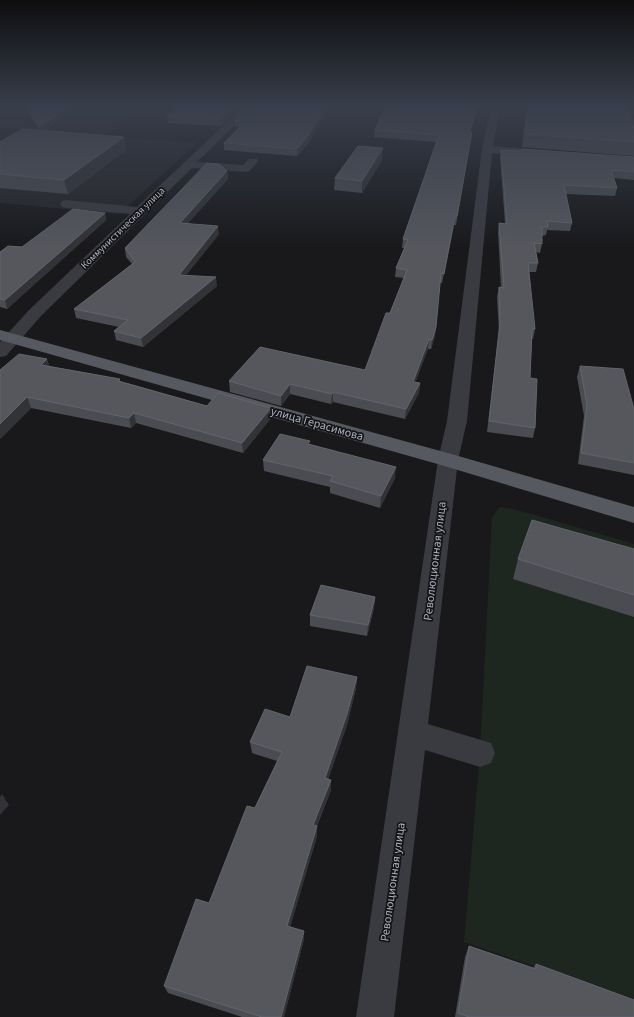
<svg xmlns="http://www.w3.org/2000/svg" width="634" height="1017" font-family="'Source Sans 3',sans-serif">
	<rect width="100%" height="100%" fill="#19191c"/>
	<path fill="#252529" d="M72,106L139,111L104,136L197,143L119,214L0,203V140L19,129L0,128V119L45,123Z"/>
	<path fill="#1e271f" d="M500,507L514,509L634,544V1001L464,942L480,753L492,517Z"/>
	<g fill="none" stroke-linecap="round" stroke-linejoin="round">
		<path fill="#3a3b41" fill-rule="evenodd" d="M244,106H254L197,162L243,165L249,159H257L258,161L250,171L246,172L192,168L41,316L6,356L0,357V342L29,310L130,214L66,208L62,207L60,204L62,201L66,200L137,207Z
			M491,106H500L493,146L550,151L555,154L550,157L492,153L467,421L458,460L428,724L491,743L495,753L491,763L480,767L425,750L394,1017H356L438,460L447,421L482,149Z
			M634,118V134L629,131V121Z"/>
		<path fill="#565960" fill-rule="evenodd" d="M0,330L455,455L634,507V523L441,465L0,340Z"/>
	</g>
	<path fill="#4a4c51" d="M25,106H80L44,130L124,137L126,150L68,194L0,188V142L39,130Z
		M180,106H242L221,126L168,123L167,116Z
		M249,106H330L307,145L297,156L224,150V143L240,127H235V120Z
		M476,106L474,121L470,132L471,139L456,225H454L442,283H440L435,336L431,349H428L415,382L420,383L419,393L405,419L333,402L331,404L290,394L281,406L230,392L229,381L365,370L390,313L404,278L395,277L396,268L404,248H402L403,239L436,142L374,137L375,130Z
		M527,106H628L634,129V156L522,147Z
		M501,150L634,157V180L614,178L617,188L615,196L566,194L572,223L570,231L547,230L546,235L542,236V244L540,253L536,252L538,263L536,272H529L535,329L533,339H532L530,378L535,428L533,438L487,432L499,331L497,297L499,287H501L498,232L499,223H505L500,157Z
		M382,160L362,193L334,190L335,178Z
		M227,171L228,179L188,223L219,234L186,275L217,286L143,347L116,340L114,331L119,327L76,318L74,309L132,264L126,257L125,248Z
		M105,213L106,220L7,309L0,307V252L22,247Z
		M47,359L49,366L120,379V381L207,406L271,408V418L243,453L136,423L131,428L31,408L0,439Z
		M580,366L634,409V475L578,464L584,416L577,377Z
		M310,444L395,478L380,508L330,493V487L264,471L263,460Z
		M634,549V617L513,579L518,559Z
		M375,597L374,608L367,636L310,626V615Z
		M357,677L356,688L347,725L328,779L331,780V790L317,826V836L290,927L304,931V939L284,1017H242L168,993L164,986L209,903L277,761L252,753L250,742L290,717Z
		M469,946L533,968L536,964L634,1017H455L465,957Z"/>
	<path fill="#323337" d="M0,106H10L0,112Z
		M71,106H80L41,133L39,127Z
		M235,106H242L221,126L220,119Z
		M326,106H330L307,145L297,156V149Z
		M476,106L474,121L468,139L469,132Z
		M124,137L126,150L68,194L64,180Z
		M383,148L382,160L362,193V181Z
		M227,171L228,179L181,231L180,223Z
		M105,213L106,220L7,309L5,300Z
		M455,216L454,225L442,283L444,274Z
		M218,226L219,234L180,283L179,275Z
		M216,277L217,286L143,347L141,338Z
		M436,327L435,336L431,349L432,340Z
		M429,339L428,349L412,392L413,382Z
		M47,359L50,369L41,365Z
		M420,383L419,393L405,419L406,409Z
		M290,384V394L281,406V396Z
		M333,392V402L331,404L332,394Z
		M27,397L31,408L0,439V424Z
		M271,408V418L243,453L242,443Z
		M134,413L136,423L131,428L129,418Z
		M396,467L395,478L380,508L381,496Z
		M375,597L374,608L367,636L368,625Z
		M357,677L356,688L347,725L325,788V778Z
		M331,780V790L313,835V825Z
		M2,794L9,805L0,815V797Z
		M317,826V836L288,934L287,926Z
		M304,931V939L284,1017H281Z"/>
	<path fill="#55575d" stroke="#62656c" d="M27,106H71L39,127Z
		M180,106H235L220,119L167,116Z
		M249,106H326L307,137L297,149L224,143L246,121L235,120Z
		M386,106H476L475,114L469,132H472L457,216H455L444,274L441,273L436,327L432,340L429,339L413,382L420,383L406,409L333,392L332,394L290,384L281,396L229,381L260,347L365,370L386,313H390L407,270L396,268L408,240L403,239L439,135L375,130Z
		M528,106H628L634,129V142L524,134Z
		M23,129L124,137L64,180L0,174V142Z
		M358,146L383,148L362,181L335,178Z
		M522,149L634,157V172L611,170L617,188L564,185L572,223L547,221L548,227H542V244L534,243L538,263H528L535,329H532L530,378L537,379L535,428L489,421L500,322L499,287L504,288L499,223L507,224L501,150L522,151Z
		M207,163L219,164L227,171L180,223L218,226L179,275L216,277L141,338L114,331L128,320L74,309L135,262L125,248Z
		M73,209L105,213L5,300L0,299V252L8,246L22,247Z
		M19,354L47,359L41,365L120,379L118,381L207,406L218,393L271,408L242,443L134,413L129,418L27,397L0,424V370Z
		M580,366L623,369L634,409V463L581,453L587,405Z
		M280,434L310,441L308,444L396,467L381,496L330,481L333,476L263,460Z
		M532,520L634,549V595L518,559Z
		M321,585L375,597L368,625L310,615Z
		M307,666L357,677L347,714L325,778L331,780L313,825L317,826L287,926L304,931L281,1017H262L164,986L196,899L209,903L247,806L255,808L282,752L250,742L265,709L290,717Z
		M469,946L536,969V964L634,1000V1017H469L458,1013Z"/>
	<linearGradient id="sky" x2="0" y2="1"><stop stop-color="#0e0e0f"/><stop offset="0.43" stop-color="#383e4b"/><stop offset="1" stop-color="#383e4b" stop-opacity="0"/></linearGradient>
	<rect width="634" height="248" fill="url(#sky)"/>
	<g text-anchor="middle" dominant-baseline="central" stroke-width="3.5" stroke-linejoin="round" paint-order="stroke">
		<g font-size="10" fill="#abb1bc" stroke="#141417">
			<text transform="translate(123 228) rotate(-44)">Коммунистическая улица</text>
		</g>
		<g font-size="12" fill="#abb1bc" stroke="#141417">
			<text transform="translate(317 424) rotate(16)">улица Герасимова</text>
			<text transform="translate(435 561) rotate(-83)">Революционная улица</text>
			<text transform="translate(393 882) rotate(-82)">Революционная улица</text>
		</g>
	</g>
</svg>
